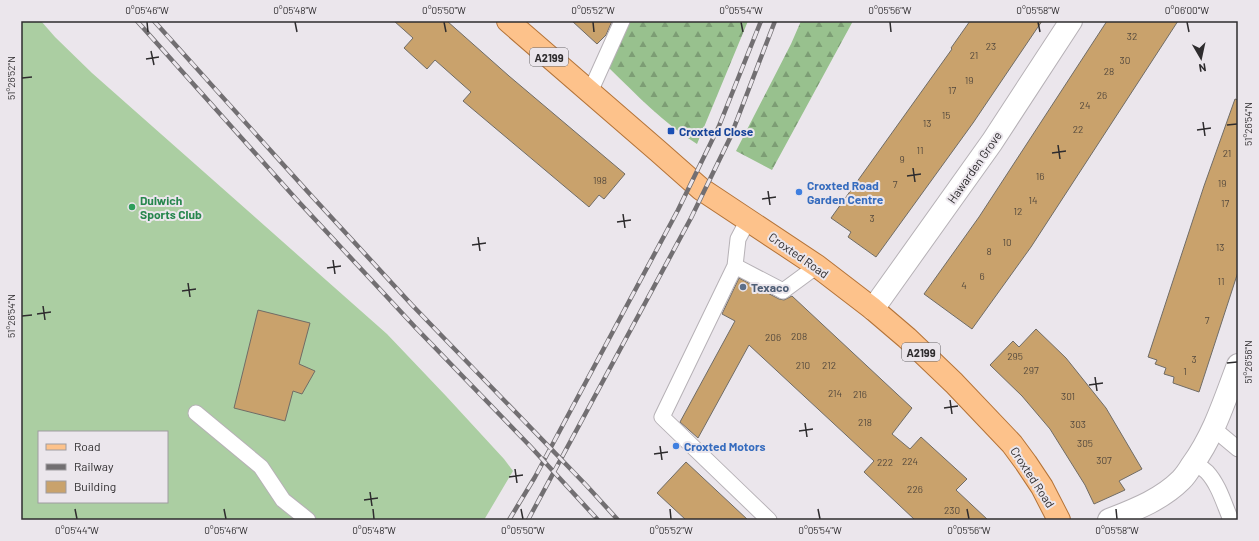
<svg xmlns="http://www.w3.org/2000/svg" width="1259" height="541" font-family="Barlow,sans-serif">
	<defs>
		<pattern id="forest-firs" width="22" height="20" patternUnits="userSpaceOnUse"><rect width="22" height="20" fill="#98c18e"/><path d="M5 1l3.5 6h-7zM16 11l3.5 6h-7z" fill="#7c9d74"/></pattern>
	</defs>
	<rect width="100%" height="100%" fill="#ebe6ec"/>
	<path fill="url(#forest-firs)" d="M630,21H748L697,144C663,123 637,95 609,68Z
		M801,21H853L772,170L736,151L791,44Z"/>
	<path fill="#abcea2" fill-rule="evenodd" d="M21,21H41L55,37L92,73L387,334L446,396L504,459L513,471L484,520H21ZM39,432H167V502H39Z"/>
	<path fill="#c9a26c" stroke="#706c66" d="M394,21H447L509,76L625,174L604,199L599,195L589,207L463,101L471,92L435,60L427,69L404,48L413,38Z
		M572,21H612L606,35L597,44Z
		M970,21H1042L973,123L876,257L848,237L851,232L831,218L952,49L951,48Z
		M1107,21H1178L1031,247L972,329L924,294L979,217Z
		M1235,99L1238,100V272L1199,392L1173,383L1174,377L1164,374L1166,368L1155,364L1157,360L1148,357L1204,186Z
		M739,278L779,299L784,300L792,296L912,408L892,434L910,449L921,437L967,479L956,490L988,520H915L864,472L874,461L749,345L698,438L680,422L735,321L722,314Z
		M258,310L310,323L299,364L315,371L302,394L293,391L285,421L234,408Z
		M1036,329L1066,358L1106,408L1142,469L1119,481L1125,490L1094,504L1085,485L1050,429L1022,396L990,365L1013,341L1019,347Z
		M686,462L748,520H686L657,493Z"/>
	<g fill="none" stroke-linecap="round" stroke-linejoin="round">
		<g stroke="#b6b1b6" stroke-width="17">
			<path id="lane" d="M590,92L622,21
				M748,220L738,239L735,266L662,417L769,520
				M735,266L783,291L817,266
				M196,413L261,467L283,500L308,520
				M1214,429L1238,449
				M1194,463C1198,466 1203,468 1207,472C1219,485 1224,504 1231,520"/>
		</g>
		<g stroke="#b6b1b6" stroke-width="24">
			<path id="street" d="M873,309L992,142L1071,21
				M1109,520C1134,510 1161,500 1181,480C1185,476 1189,470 1192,465C1214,435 1225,399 1238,365"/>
		</g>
		<g stroke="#b47338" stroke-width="24">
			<path id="primary" d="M508,21L658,151L701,189L817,266L873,309L907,338L954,383L1012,444L1026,463L1042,487L1059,520"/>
		</g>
		<use href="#lane" stroke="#fff" stroke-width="15"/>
		<use href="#street" stroke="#fff" stroke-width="22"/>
		<use href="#primary" stroke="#fdc28b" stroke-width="22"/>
		<g stroke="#726f72" stroke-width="4.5">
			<path id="rail" d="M137,21L297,200L415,327L530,446L598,520
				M154,21L308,192L412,305L586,485L618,520
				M509,520L535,477L678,210L719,126L761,21
				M528,520L691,218L730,138L775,21"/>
		</g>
		<use href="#rail" stroke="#ebe6ec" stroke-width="3" stroke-dasharray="9" stroke-linecap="butt"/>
	</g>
	<path fill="none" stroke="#2e2c2e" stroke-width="1.5" d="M147,22L148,32M295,22L297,32M444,22L446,32M593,22L594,32M741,22L743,32M890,22L891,32M1038,22L1040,32M1187,22L1189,32M151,51L154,65M146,59L159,57M22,78L32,77M1203,122L1205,136M1227,125L1237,124M1197,130L1211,128M1058,145L1060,159M1052,153L1066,151M913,168L915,182M907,176L921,174M768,191L770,205M762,199L776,197M623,214L625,228M617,222L631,220M478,237L480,251M472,245L486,243M333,260L335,274M327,268L341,266M188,283L190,297M182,291L196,289M43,306L45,320M37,314L51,312M22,316L32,315M1227,363L1237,362M1095,377L1097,391M1089,385L1103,383M950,400L952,414M944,408L958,406M805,423L807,437M799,431L813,429M660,446L662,460M654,454L668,452M515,469L517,483M509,477L523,475M370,492L372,506M364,500L378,498M75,509L77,519M224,509L226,519M373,509L374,519M521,509L523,519M670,509L671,519M818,509L820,519M967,509L969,519M1116,509L1117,519"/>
	<rect fill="#1a4fb4" stroke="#ebe6ec" stroke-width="1.5" x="667" y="127" width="8" height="8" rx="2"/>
	<g fill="#3f7fe0" stroke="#ebe6ec" stroke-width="1.5">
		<circle cx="799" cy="192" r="4"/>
		<circle cx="676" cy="446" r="4"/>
	</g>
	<circle fill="#2e9e5b" stroke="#ebe6ec" stroke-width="1.5" cx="132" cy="207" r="4"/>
	<circle fill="#5c6f8a" stroke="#ebe6ec" stroke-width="1.5" cx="743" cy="287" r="4"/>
	<g text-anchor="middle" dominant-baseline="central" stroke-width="4" stroke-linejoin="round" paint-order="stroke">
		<g font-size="10" fill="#554a3e">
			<text x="1132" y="36">32</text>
			<text x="991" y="46">23</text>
			<text x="974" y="55">21</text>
			<text x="1125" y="60">30</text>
			<text x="1109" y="71">28</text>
			<text x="969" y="80">19</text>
			<text x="952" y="90">17</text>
			<text x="1102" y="95">26</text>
			<text x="1085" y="105">24</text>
			<text x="946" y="115">15</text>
			<text x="927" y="123">13</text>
			<text x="1078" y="129">22</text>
			<text x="920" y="150">11</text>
			<text x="1227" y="153">21</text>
			<text x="902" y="159">9</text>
			<text x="1040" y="176">16</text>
			<text x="600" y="180">198</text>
			<text x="1222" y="183">19</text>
			<text x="895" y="184">7</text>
			<text x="1033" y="200">14</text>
			<text x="1225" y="203">17</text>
			<text x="1018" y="211">12</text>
			<text x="872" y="218">3</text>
			<text x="1007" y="242">10</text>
			<text x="1220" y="247">13</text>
			<text x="989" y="251">8</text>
			<text x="982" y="276">6</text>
			<text x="1221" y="281">11</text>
			<text x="964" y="285">4</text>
			<text x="1207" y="320">7</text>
			<text x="799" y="336">208</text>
			<text x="773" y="337">206</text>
			<text x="1015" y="356">295</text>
			<text x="1194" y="359">3</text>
			<text x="803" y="365">210</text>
			<text x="829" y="365">212</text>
			<text x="1031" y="370">297</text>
			<text x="1185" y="371">1</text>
			<text x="835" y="393">214</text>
			<text x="860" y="394">216</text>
			<text x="1068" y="396">301</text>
			<text x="865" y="422">218</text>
			<text x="1078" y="424">303</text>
			<text x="1085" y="443">305</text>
			<text x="1104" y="460">307</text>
			<text x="910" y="461">224</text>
			<text x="885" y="462">222</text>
			<text x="915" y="489">226</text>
			<text x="952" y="510">230</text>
		</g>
		<g fill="#ebe6ec" stroke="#676467" stroke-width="1">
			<rect x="530" y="48" width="38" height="18" rx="3"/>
			<rect x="902" y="343" width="38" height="18" rx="3"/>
		</g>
		<g font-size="11" font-weight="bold" fill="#2e2c2e">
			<text x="549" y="57">A2199</text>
			<text x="921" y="352">A2199</text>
		</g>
		<g font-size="12" font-weight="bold" fill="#164399" stroke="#ebe6ec" text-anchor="start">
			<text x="679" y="131">Croxted Close</text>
		</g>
		<g font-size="12" fill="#2e2c2e" stroke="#ebe6ec">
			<text transform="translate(974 167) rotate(-55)">Hawarden Grove</text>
			<text transform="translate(799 255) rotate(35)">Croxted Road</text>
			<text transform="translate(1033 477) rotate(57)">Croxted Road</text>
		</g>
		<g font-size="12" font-weight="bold" fill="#366cbe" stroke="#ebe6ec" text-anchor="start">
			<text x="807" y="185">Croxted Road<tspan x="807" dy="14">Garden Centre</tspan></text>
			<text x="684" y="446">Croxted Motors</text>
		</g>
		<g font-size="12" font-weight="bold" fill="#27864d" stroke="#ebe6ec" text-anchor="start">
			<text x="140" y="200">Dulwich<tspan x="140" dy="14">Sports Club</tspan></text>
		</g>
		<g font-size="12" font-weight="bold" fill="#4e5e75" stroke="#ebe6ec" text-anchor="start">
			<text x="751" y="287">Texaco</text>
		</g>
	</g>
	<rect width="1259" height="541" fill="none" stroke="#ebe6ec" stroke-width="44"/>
	<rect x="38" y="431" width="130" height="72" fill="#ebe6ec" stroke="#9f9ca0"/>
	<rect x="46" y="444" width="20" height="6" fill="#fdc28b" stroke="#9f9ca0"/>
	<text x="74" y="451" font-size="12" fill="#2e2c2e">Road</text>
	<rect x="46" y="464" width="20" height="6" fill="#726f72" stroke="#9f9ca0"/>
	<text x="74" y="471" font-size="12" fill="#2e2c2e">Railway</text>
	<rect x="46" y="481" width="20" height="12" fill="#c9a26c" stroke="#9f9ca0"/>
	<text x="74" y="491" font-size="12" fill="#2e2c2e">Building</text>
	<g transform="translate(1201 58) rotate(171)" stroke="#ebe6ec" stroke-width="3" paint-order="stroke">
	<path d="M0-3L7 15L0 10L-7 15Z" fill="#2e2c2e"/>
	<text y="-6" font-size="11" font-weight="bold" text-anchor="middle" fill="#2e2c2e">N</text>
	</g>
	<rect x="22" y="22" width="1215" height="497" fill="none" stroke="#2e2c2e" stroke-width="1.5"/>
	<g font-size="10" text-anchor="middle" fill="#2e2c2e">
		<text x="147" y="14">0°05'46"W</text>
		<text x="295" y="14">0°05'48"W</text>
		<text x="444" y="14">0°05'50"W</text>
		<text x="593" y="14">0°05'52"W</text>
		<text x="741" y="14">0°05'54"W</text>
		<text x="890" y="14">0°05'56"W</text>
		<text x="1038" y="14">0°05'58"W</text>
		<text x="1187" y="14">0°06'00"W</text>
		<text transform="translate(11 78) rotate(-90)" y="4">51°26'52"N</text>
		<text transform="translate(1248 124) rotate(-90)" y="4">51°26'54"N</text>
		<text transform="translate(11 316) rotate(-90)" y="4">51°26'54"N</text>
		<text transform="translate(1248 362) rotate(-90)" y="4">51°26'56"N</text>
		<text x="77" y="534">0°05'44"W</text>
		<text x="226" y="534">0°05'46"W</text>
		<text x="374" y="534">0°05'48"W</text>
		<text x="523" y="534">0°05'50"W</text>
		<text x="671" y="534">0°05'52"W</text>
		<text x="820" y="534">0°05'54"W</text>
		<text x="969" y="534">0°05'56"W</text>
		<text x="1117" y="534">0°05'58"W</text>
	</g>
</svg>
